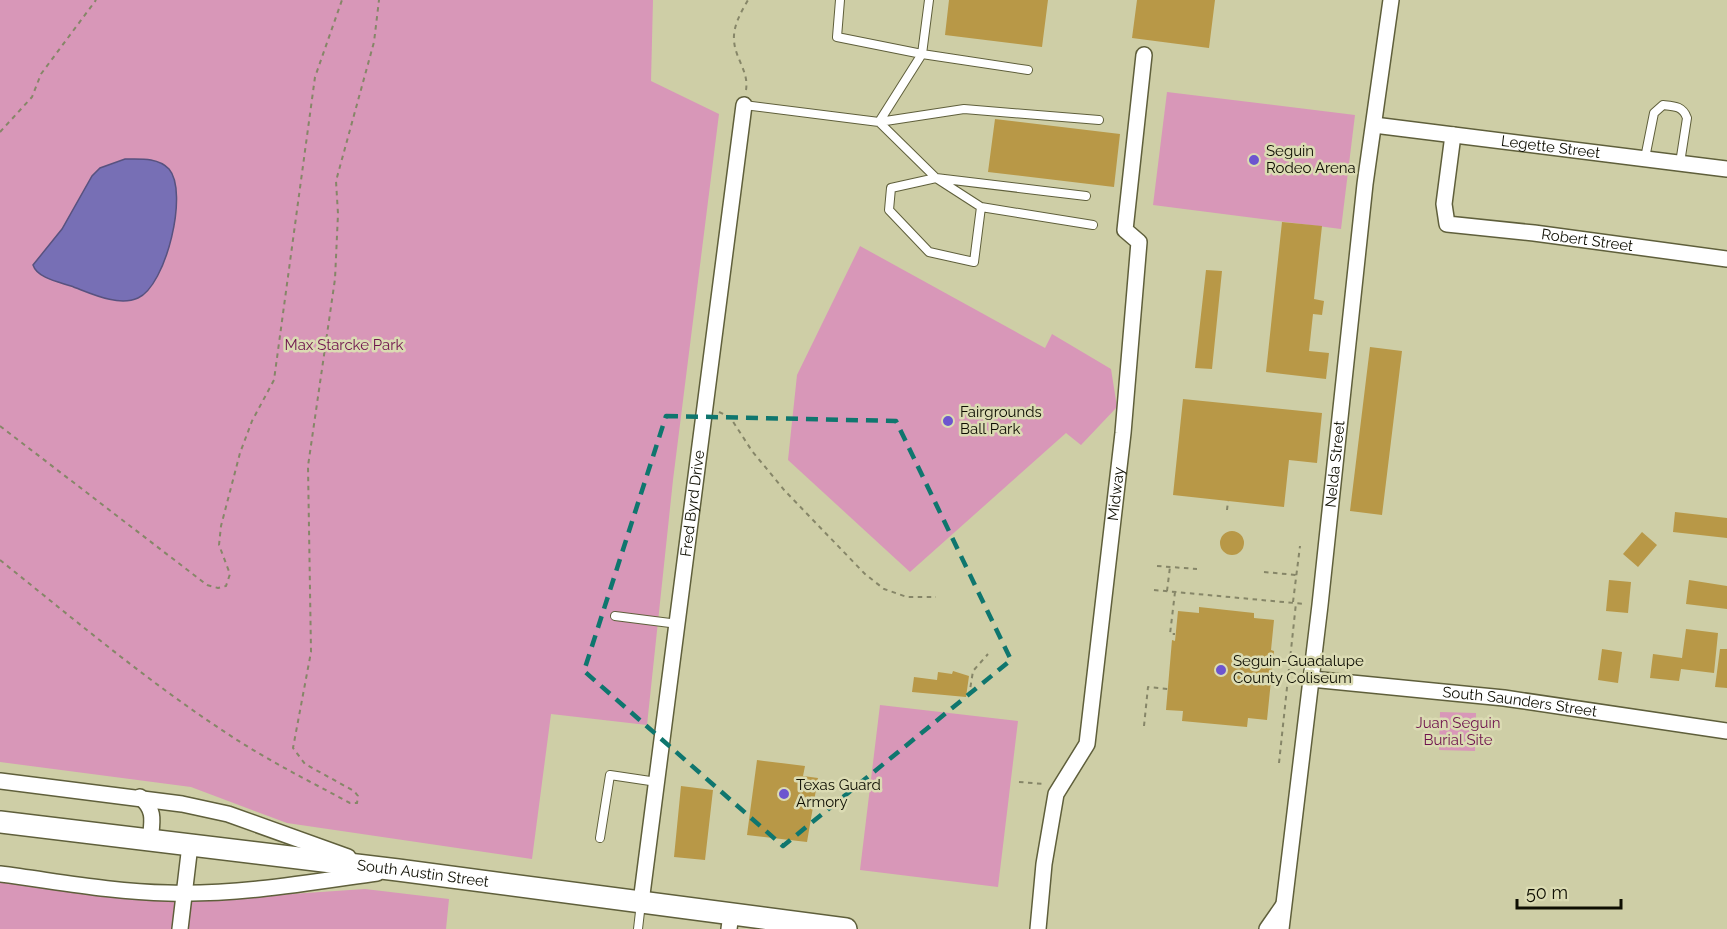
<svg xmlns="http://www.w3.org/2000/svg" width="1727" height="929" font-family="Raleway,sans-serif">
	<rect width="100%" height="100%" fill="#cecea6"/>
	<path fill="#d897b8" d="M0,0H653L651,81L719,114L673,480L647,725L551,714L532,859L287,823L191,787L0,762Z
		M1167,92L1355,115L1341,229L1153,205Z
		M860,246L1045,348L1052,334L1111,369L1117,407L1081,445L1066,433L910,572L788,460L797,375Z
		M880,705L1018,721L998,887L860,870Z
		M1440,712L1476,713L1475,751L1439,750Z
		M0,880L203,900L365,889L449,899L446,929H0Z"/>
	<path fill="#776fb5" stroke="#58527f" stroke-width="1.5" d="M125,159C139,159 158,157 169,169C189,192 166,286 138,298C118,307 90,293 71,286C59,282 37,278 33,265L62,229L92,176L100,168Z"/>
	<path fill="#b89847" d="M949,0H1048L1042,47L945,35Z
		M1137,0H1215L1209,48L1132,38Z
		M995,119L1120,134L1114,187L988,172Z
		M1282,222L1322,226L1314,299L1324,301L1322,315L1313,314L1309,351L1329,353L1326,379L1266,372Z
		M1206,270L1222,271L1212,369L1195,368Z
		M1370,347L1402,351L1382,515L1350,511Z
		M1183,399L1322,413L1317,463L1289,460L1284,507L1173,495Z
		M1675,512L1727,518V538L1673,532Z
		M1220 543a12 12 0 1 1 24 0a12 12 0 1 1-24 0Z
		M1642,532L1657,545L1638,567L1623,554Z
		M1609,580L1631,582L1628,613L1606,611Z
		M1689,580L1727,586V609L1686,604Z
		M1199,607L1254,613V618L1274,620L1271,650L1274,651L1267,720L1248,718L1247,727L1182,721L1183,711L1166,710L1172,640L1175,641L1178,611L1199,613Z
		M1686,629L1718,633L1714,673L1681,669L1679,681L1650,678L1653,654L1682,658Z
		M1602,649L1622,652L1618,683L1598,680Z
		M1720,649H1727V688L1715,687Z
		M953,671L969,676L966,697L912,692L914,677L937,680L938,672L952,674Z
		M757,760L805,766L803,776L818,778L807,842L747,835Z
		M681,786L713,790L705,860L674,857Z"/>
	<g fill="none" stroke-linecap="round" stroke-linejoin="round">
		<g stroke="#5f5f3b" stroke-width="10">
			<path id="lane" d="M840,0L837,37L922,54L1028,70
				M929,0L922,54L879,122L936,178L1086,196
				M744,105L879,122L964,109L1099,120
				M1645,158L1654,113L1663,105C1674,106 1683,106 1687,118L1680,163
				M936,178L981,207L974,262L929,252L889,210L891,188Z
				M981,207L1093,225
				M615,616L678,624
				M600,838L610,775L657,782
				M638,929L641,903"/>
		</g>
		<g stroke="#5f5f3b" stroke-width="18">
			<g id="street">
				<path id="s1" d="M1374,125L1727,169"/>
				<path id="s2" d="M1453,135L1444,204L1447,224L1534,233L1727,259"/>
				<path id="s3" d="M1311,679L1504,698L1727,731"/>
				<path d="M0,781L182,804L228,814L348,857"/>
				<path d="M140,797C156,810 152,822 150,841"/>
				<path d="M0,874C55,881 112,892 168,893C239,895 307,883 377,873"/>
				<path id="s4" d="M641,902L744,105"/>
				<path d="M180,929L190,845"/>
				<path d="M729,929L731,914"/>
				<path id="s5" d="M1038,929L1044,864L1056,794L1087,744L1123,433L1139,242L1125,230L1144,55"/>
				<path d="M1267,929L1283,906"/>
				<path id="s6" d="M1281,929L1320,605L1365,184L1391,0"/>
			</g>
		</g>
		<g stroke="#5f5f3b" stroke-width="24">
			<g id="secondary">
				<path id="s7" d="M0,822L398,870L846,929"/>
			</g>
		</g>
		<path stroke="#868668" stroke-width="2" stroke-dasharray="4.5 4.5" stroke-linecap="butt" d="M746,90C749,71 735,59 734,40C733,26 741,12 748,0
			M0,132L32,97L41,74L96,0
			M719,412L730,417L752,451L785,491L865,574L884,589L907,597H936
			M0,426L207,585L218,588L226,586L230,574L219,545L221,526L240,453L252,421L274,380L315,77L342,0
			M1227,510L1228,501
			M0,560C76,621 152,685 234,738C271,762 311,782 350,803H357L358,796L354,791L305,764L293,748L311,652L308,466L335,279L338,214L336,181L374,42L379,0
			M1157,566L1197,569
			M1264,572L1296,575
			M1154,590L1305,604
			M1167,591L1170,567
			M1175,592L1170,634H1175
			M1293,602L1300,546
			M969,696L973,671L988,654
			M1144,726L1148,687L1168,689
			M1279,763L1296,603
			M1019,782L1045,784"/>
		<use href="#lane" stroke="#fff" stroke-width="8"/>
		<use href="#street" stroke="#fff" stroke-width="15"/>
		<use href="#secondary" stroke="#fff" stroke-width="21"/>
	</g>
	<path fill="none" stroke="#0f766e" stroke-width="4.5" stroke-dasharray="12 8" stroke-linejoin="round" d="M666,416L896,421L1011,660L783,846L584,671Z"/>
	<g fill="#6d55cf" stroke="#dbdbb3" stroke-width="2">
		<circle cx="1254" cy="160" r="6"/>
		<circle cx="948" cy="421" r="6"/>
		<circle cx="1221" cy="670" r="6"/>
		<circle cx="784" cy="794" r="6"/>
	</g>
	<g text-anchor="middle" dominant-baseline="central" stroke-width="5" stroke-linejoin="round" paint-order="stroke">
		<g font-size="15" fill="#0e0e02" stroke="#dbdbb3">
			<text stroke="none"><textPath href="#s1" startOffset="178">Legette Street</textPath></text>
			<text stroke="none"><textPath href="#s2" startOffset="231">Robert Street</textPath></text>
			<text stroke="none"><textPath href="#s6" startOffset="468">Nelda Street</textPath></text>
			<text stroke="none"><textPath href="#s5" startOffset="447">Midway</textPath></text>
			<text stroke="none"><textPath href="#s4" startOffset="402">Fred Byrd Drive</textPath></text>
			<text stroke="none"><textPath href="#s3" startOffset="210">South Saunders Street</textPath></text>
			<text stroke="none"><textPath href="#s7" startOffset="426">South Austin Street</textPath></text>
		</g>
		<g font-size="15" fill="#0e0e02" stroke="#dbdbb3" text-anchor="start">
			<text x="1266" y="151">Seguin<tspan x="1266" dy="17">Rodeo Arena</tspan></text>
			<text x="960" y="412">Fairgrounds<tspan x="960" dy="17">Ball Park</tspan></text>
			<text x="1233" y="661">Seguin-Guadalupe<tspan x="1233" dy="17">County Coliseum</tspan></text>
			<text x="796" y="785">Texas Guard<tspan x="796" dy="17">Armory</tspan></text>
		</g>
		<g font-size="15" fill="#6f144d" stroke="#dbdbb3">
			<text x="344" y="345">Max Starcke Park</text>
			<text x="1458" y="723">Juan Seguin<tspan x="1458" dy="17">Burial Site</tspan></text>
		</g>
	</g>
	<path d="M1517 899v9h104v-9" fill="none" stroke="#0e0e02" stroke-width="3"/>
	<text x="1526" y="899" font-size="18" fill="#0e0e02" stroke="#dbdbb3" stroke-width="4.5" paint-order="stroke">50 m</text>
</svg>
